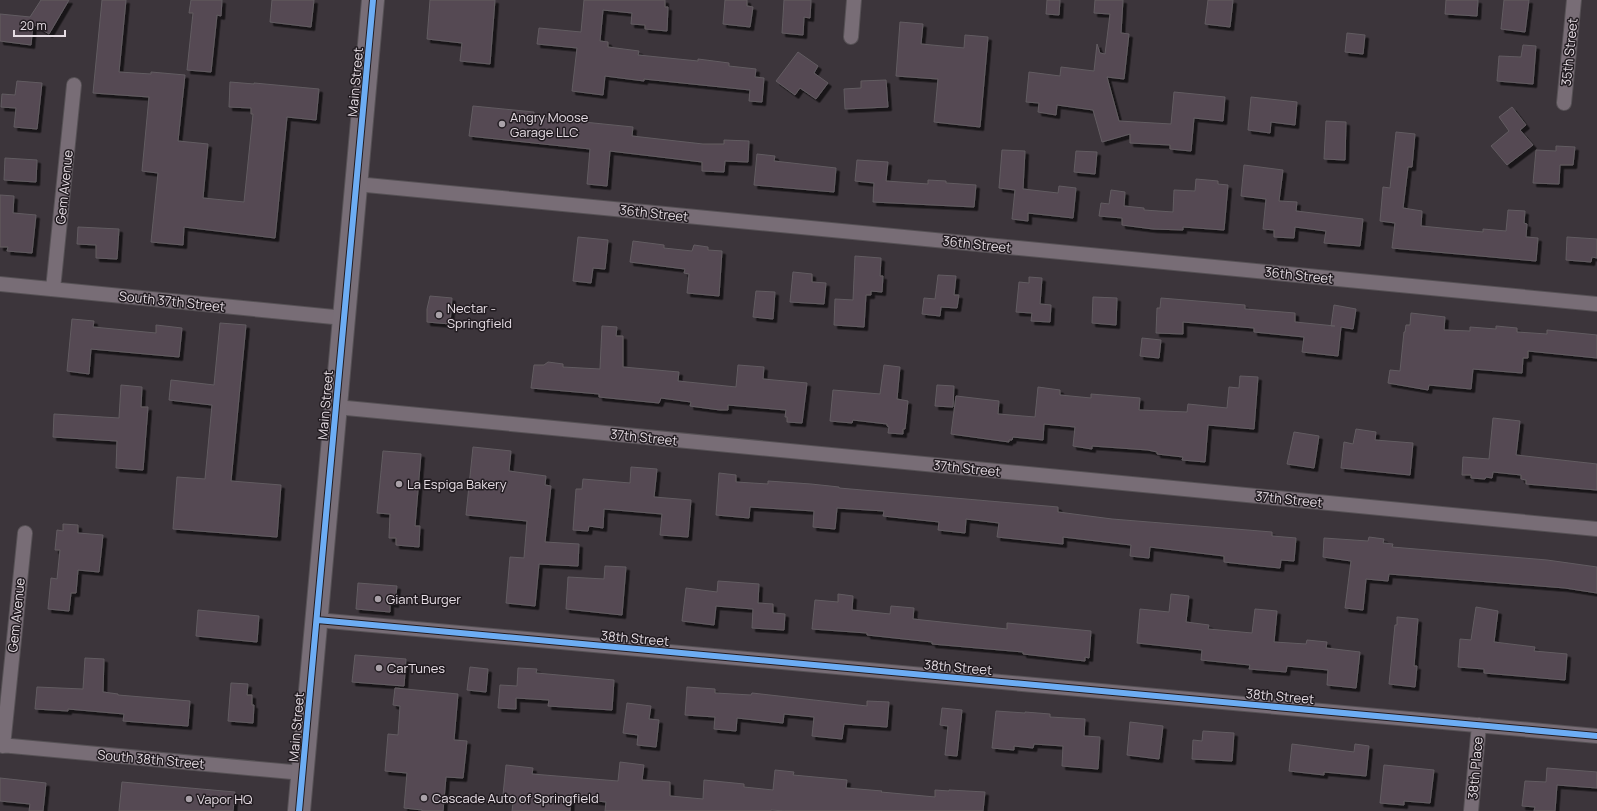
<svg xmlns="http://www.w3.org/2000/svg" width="1597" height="811" font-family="Manrope,sans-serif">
	<defs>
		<filter id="shadow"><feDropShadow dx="3.5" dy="3.5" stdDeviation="0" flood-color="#0009"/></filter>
	</defs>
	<rect width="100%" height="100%" fill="#3c353b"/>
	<path fill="#544952" stroke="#625c61" filter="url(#shadow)" d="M41,0H69L49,34L33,24L31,45L0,41V14L30,17Z
		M102,0H126L119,72L151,74V72L185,75L178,141L208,144L203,198L244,202L253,114H251V108L229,107L230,82L254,84V83L319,89L316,120L287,117L275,238L184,227L183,245L151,242L158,173L142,171L149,97L93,93Z
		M191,0H222L221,16L217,15L211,72L187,70L193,13H189Z
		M272,0H314L311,27L270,22Z
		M430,0H495L490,64L460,61L462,43L427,39Z
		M584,0H665V7H668L667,31L645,29V25L631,24L632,13L603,10L600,41L608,42V47L639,51L638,55L698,61V59L729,63V66L756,69L755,77L764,78L762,102L749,101L750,90L644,79V81L605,76L603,95L572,91L577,48L537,44L539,28L581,32Z
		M725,0H747V6L753,7L750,27L723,24Z
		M784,0H811L810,18L804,17L803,35L782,33Z
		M1047,0H1060L1059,15L1046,14Z
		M1095,0H1123L1121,33L1129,34L1124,79L1107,77L1119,121L1171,124L1174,92L1225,97L1223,121L1194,118L1191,151L1170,149V145L1130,143V134L1102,142L1093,110L1057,105L1056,115L1038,112L1039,103L1026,102L1029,72L1060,76L1061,67L1094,71L1097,44L1100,53L1105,54L1110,14L1094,13Z
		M1208,0H1233L1230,27L1205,24Z
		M1446,0H1478L1477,16L1445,14Z
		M1504,0H1529L1525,32L1501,29Z
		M900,22L923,24L921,44L964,48L965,35L988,37L980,127L934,122L938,79L896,76Z
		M1347,33L1365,35L1363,54L1345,52Z
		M1523,45L1536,46L1533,84L1497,81L1499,56L1521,57Z
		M798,52L818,66L814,73L828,83L816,99L800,88L795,95L776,81Z
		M886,80L888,107L845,109L844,89L861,88V81Z
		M17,81L42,83L37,129L14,127L16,108L1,107L2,94L15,95Z
		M1251,97L1297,102L1295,125L1271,122L1270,133L1248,130Z
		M473,106L534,112V117L633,127L632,136L703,144H724V140L749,141L748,162L725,161L724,172L702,171V162L610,151L607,186L587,184L590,149L469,136Z
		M1512,107L1526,125L1520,130L1533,145L1507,165L1491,146L1509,131L1499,117Z
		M1326,121L1346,122L1345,160L1324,159Z
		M1396,132L1415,134L1412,167H1408L1403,208L1422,211L1421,226L1483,232V229L1506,231L1508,210L1525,211L1524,223L1527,224L1526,237L1538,238L1536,261L1392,248L1395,223L1380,221L1383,187L1390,188Z
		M1556,146L1575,147L1573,165H1560L1559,184L1533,183L1536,150L1556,151Z
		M1002,150L1025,151L1023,189L1058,193L1059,186L1076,188L1073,218L1028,213V221L1012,219L1015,190L999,188Z
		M1076,151L1097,152L1095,174L1074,172Z
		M757,154L775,156L774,161L836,168L834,192L754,185Z
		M5,158L37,160L36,182L4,180Z
		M857,160L888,162L886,181L928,184V180L946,181V183L976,185L974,207L873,202L874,183L855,181Z
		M1244,165L1283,170L1279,201L1297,202L1296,211L1363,219L1360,246L1324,243L1326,231L1295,227L1294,238L1274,237V230L1263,229L1266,199L1241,196Z
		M1196,179L1218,181V184L1228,185L1224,230L1183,227V230L1153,229L1122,225V218L1099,216L1101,203L1109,204L1111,190L1125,192L1124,206L1144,208V210L1173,212L1174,190L1195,191Z
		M0,195L14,196L13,213L36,215L32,253L7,251L8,247H0Z
		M78,227L119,229L117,259L96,258V245L77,244Z
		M578,237L608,240L605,269L593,268L591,283L573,281Z
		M1567,237L1597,239V258L1592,257L1591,262L1566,260Z
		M633,241L664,245V248L692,251L694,245L708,247V250L722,251L719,296L687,293L689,274L684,273L685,269L630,262Z
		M855,256L881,258L880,276H883L882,292L871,291V295H866L864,327L834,325L835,299L853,300Z
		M793,272L812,274V282L826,283L824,304L790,302Z
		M938,275L956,276L954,295H959L957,308L941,307L940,316L922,314L924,298L935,299Z
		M1029,277L1042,278L1040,304L1051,305L1050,322L1031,321L1032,313L1016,312L1019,282L1029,283Z
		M756,291L775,292L773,319L753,317Z
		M430,296L452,298L450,324L427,322V309Z
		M1093,297L1117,298L1116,325L1092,323Z
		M1161,298L1245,305V309L1295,313V322L1335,326H1331L1334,305L1356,309L1353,329L1341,327L1338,356L1302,352L1304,337L1254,332V328L1183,322V334L1156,333L1157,308H1160Z
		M1411,313L1445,317L1444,330L1470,331V327L1496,329V326L1517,328V332L1547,334V330L1597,335V358L1528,351V358H1523L1522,373L1473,369L1471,389L1429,385L1428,390L1388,383L1390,370L1400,371L1404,332H1405L1406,325H1410Z
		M72,319L94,321L93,327L156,333V325L182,328L179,357L91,349L89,374L67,371Z
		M220,323L246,325L231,481L281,485L277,537L173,529L177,477L205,479L212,405L169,400L171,380L214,385Z
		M602,326L617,327L616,336H623V367L679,372L678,381L736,387L738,365L764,367L763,379L807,383L802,423L787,422V417H785L786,410L728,405V410H720L690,406L691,402L661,398L659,403L599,397V394L531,388L534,365H544L548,362L563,364V367L600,369Z
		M1142,338L1161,340L1159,358L1140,356Z
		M884,365L900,367L897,399L908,401L905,429H903V434L888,433L889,427L887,426V424L853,420L852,423L830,421L833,390L880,394Z
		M1240,376L1258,377L1254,429L1208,425L1205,462L1182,460L1183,457L1157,454V452L1148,450L1092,446V449L1073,446L1075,427L1044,424L1043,440L1013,437L1012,440H1009V442L951,434L956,396L999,401L998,414L1035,417L1038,387L1060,390V395L1091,398V394L1140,398L1139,410L1187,412L1188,404L1227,408L1229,387L1239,388Z
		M121,385L142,387L141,407H148L143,470L116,468L117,441L53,437L54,414L119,418Z
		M937,385L954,386L953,407L935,406Z
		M1493,418L1520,421L1516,455L1597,464V490L1526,484V480L1521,479V475L1493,472L1492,478L1486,477L1485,479L1471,478V475H1462L1463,457L1489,459Z
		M1356,429L1376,432L1375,440L1413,443L1410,475L1341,468L1344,442L1353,444Z
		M1294,432L1319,436L1314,468L1287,464Z
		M473,447L511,451L509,471L546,476L545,485L551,486L545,542L579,544L578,566L539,564L535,606L506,603L510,557L524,558L527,521L466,515Z
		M383,451L421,454L415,526H420L419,547L396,545V538H389L390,514L377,513Z
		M631,467L657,469L654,497L691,500L688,537L660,535L662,514L604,509L603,528L589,526L588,531L573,530L576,489H582L583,479L630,483Z
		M719,473L736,475V482L768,484V481L811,484L839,487V488L1058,507V512L1112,519L1272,532V536L1296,538L1294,561L1281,560L1280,568L1260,566L1224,562V556L1150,547L1149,558L1130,556L1131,545L1063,537V544L997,537L999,523L966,519L965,533L938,530L939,522L883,516L884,511L837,508L835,529L813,527L814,511L750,507L749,518L716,515Z
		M63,524L78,525V533L103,535L99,572L78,570L76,593H71L69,611L48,609L51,578L57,579L60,550H55L57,530L63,531Z
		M1369,537L1384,539L1383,543L1393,544L1392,547L1547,560L1597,567V593L1565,588L1389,574L1388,581L1366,579L1363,610L1345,608L1351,561L1323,557L1324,538L1368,541Z
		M605,566L626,567L622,615L566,609L568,577L604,579Z
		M718,581L759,584L758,603L773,604V613L785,614L784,630L752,628L753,609L716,606L714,625L682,621L686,588L717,592Z
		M358,583L397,586L395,604L390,603V612L356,609Z
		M838,594L853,596L852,610L890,614L891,606L914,608L913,619L1007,629V623L1091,631L1089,658L1085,657V661L1023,654V652L932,644V642L867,635V633L812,629L815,600L838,602Z
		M1171,594L1189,596L1186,622L1209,625L1208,629L1252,633L1255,609L1277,611L1274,642L1306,644L1307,640L1327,642L1326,648L1360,652L1356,688L1327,685L1328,670L1287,666L1286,672L1249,669L1250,665L1201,660L1202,650L1137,643L1140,609L1169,612Z
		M1476,607L1498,611L1494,642L1535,647L1534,651L1567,654L1565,680L1484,673V669L1458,667L1460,639L1471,640Z
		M198,610L259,616L257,642L196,636Z
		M1397,617L1418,619L1414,666H1417L1415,687L1389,684L1395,625H1397Z
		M355,655L406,659L404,686L352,682Z
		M85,658L104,659L103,692L118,694V695L190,701L188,726L123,721L124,714L68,709V711L35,709L37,687L83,689Z
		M470,667L488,669L486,692L467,690Z
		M518,668L537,669L536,673L614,680L612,710L548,706L549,700L516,698V709L498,708L500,685L517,686Z
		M231,683L248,684L247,695H252V705H254L253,723L228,721Z
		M687,687L715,689V693L751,695L752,693L867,706V701L889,702L887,727L844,724L842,739L812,736L814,717L784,714L783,723L737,718L736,731L714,729L715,717L685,715Z
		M395,688L458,694L454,740L467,741L463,778L446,777L443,811H422V810L404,808L407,773L385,771L388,734L398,735L400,706L393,705Z
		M627,703L651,706L649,719L659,720L656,747L637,745L638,735L623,733Z
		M942,708L962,710L957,756L945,755L948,726L940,725Z
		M996,711L1025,713V712L1050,714V717L1085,719L1084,736L1100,737L1098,769L1062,766L1063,746L1034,744L1033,748L1014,746V750L992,748Z
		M1130,722L1163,726L1159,759L1127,755Z
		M1203,731L1234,733L1232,761L1192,759L1193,740L1202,741Z
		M1292,744L1354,752L1355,744L1369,746L1366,776L1324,772V775L1289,771Z
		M620,762L644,765L642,780L670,782V796L703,799L704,780L744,784V787L773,790L775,770L794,772L793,775L847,780L846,788L882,791L881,792L935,797V790L949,791V790L985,792L983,811H785L771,810V811H605L606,802L571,798L570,811H512L514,796L503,795L506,765L533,768L532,774L618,781Z
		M1384,765L1434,770L1430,803L1404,801V805L1380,803Z
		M1547,768L1597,772V788L1557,785L1555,811H1534L1535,807L1522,806L1525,781L1546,782Z
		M0,778L46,783L43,811H29L30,804L0,801Z
		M122,782L235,792L233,811H119Z"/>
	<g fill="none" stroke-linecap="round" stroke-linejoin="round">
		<g stroke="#565155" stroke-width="16">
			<path id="minor" d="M851,37L854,0
				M1564,103L1574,0
				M356,184L1597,304
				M0,284L344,318
				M53,289L74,85
				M336,407L1597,529
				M317,620L1597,736
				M0,745L303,773
				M3,746L25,533
				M1471,811L1479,725"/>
		</g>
		<g stroke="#565155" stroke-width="24">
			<path id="primary" d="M299,811L373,0"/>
		</g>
		<use href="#minor" stroke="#786d76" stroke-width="14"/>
		<use href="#primary" stroke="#786e77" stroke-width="22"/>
		<g stroke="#221c21" stroke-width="8">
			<path id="cycleway" d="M317,620L1597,736
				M299,811L373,0"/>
		</g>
		<use href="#cycleway" stroke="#6dadf4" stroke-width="6"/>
	</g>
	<g fill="#aaa2a9" stroke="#221c21" stroke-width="1.5">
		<circle cx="502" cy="124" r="4"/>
		<circle cx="439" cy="315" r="4"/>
		<circle cx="399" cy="484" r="4"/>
		<circle cx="378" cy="599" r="4"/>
		<circle cx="379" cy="668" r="4"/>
		<circle cx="424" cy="798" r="4"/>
		<circle cx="189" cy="799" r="4"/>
	</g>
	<g text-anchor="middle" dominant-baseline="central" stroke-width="3" stroke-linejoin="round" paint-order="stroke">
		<g font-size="13" fill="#e6dde4" stroke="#221c21">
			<text transform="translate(1569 52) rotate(-84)">35th Street</text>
			<text transform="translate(355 82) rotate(-85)">Main Street</text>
			<text transform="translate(64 187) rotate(-84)">Gem Avenue</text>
			<text transform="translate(654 213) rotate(6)">36th Street</text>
			<text transform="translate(977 244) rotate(6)">36th Street</text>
			<text transform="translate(1299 275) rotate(6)">36th Street</text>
			<text transform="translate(172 301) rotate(6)">South 37th Street</text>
			<text transform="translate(325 405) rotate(-85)">Main Street</text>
			<text transform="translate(644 437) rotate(6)">37th Street</text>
			<text transform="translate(967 468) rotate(6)">37th Street</text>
			<text transform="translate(1289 499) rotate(6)">37th Street</text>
			<text transform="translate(16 615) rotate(-84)">Gem Avenue</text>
			<text transform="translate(635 638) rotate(5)">38th Street</text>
			<text transform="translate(958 667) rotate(5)">38th Street</text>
			<text transform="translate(1280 696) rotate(5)">38th Street</text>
			<text transform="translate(296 727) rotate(-85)">Main Street</text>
			<text transform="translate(151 759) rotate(5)">South 38th Street</text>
			<text transform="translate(1475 768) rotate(-85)">38th Place</text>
		</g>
		<g font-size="13" fill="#e6dde4" stroke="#221c21" text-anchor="start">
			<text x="510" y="117">Angry Moose<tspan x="510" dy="15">Garage LLC</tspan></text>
			<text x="447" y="308">Nectar -<tspan x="447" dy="15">Springfield</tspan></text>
			<text x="407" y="484">La Espiga Bakery</text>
			<text x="386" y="599">Giant Burger</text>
			<text x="387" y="668">CarTunes</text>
			<text x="432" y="798">Cascade Auto of Springfield</text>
			<text x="197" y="799">Vapor HQ</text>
		</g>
	</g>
	<path d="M14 30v6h51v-6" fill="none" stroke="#e6dde4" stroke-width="2"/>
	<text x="20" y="30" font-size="12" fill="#e6dde4" stroke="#221c21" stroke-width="3" paint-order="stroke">20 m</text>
</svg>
